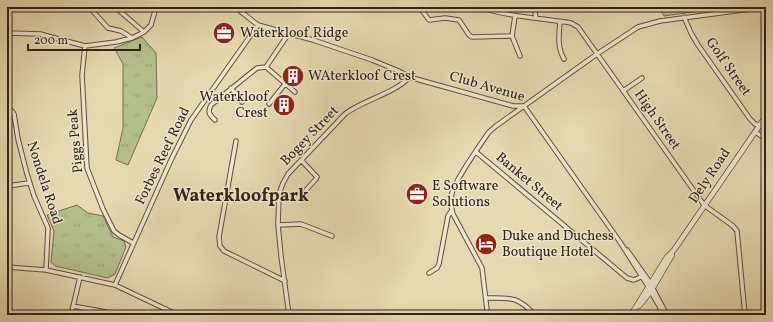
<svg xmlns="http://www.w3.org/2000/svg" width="773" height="322" font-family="Vollkorn,serif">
	<defs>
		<pattern id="grass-tufts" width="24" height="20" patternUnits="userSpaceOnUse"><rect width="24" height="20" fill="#b4bf8c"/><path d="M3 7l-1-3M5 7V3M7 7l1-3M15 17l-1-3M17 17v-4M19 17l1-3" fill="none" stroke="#9ba478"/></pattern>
	</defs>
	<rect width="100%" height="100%" fill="#e6d8b0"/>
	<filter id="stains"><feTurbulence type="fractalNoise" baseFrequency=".005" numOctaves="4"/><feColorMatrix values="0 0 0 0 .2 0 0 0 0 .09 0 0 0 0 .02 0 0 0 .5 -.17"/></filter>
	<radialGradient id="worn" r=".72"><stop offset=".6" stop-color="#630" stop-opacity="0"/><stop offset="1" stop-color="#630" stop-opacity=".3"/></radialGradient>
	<path fill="url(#grass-tufts)" stroke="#727054" d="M659,7H728L664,16Z
		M142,37L156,53L157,98L128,165L116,160L123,128V64L114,48Z
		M77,205L88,213L103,216L113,237L124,241L126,247L115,274L108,278L55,266L51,262L54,231L47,215Z"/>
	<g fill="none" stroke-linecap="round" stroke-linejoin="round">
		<g stroke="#5e4f40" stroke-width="5.5">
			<path id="minor" d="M89,7L108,28L121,31L132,38
				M115,7L144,32
				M235,7L258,25L313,40L372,60L401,72L409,77L513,106H524
				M479,7C509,17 541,18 571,23L578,27L704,205L733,226L737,231L745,315
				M534,7L536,18
				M421,9L429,20L445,18L459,20L469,35L472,37L512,36L520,56
				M684,17L691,33L698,45L750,119L755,124L759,125
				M560,21C559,35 557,47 564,59
				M7,33L40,34L85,46L116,42L132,38L144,32L151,25L156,7
				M512,36L515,16
				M85,46L82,75L87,168L103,209L114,231L119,235L133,243
				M266,67L289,33
				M231,88L242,102
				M623,91L642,78
				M269,104L285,84
				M524,106L620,242L646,283L664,315
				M7,108L12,111L14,114L18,139L27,174L34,196L48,228L46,270
				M215,120C210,115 207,113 211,105L257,68L266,67L295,92
				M755,132L766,139
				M236,141L219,237L220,246L224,251L285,281
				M476,152L627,278L634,280L645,275
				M301,160L317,177L316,179L306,190
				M7,186L29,183
				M278,225L301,224L332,236
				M627,250L649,281L667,315
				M7,267L46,270L115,285L178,315
				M429,273L437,268L439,264L448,216L452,210
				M115,285L171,160L191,120L258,25
				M486,298C511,298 517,296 535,315
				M73,306L106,312L115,315
				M71,315L80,277
				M163,315L166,309
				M289,315L281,256L278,225L279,194L283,183L288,174L345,114C361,101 398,92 409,77
				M486,315L487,310L482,268L453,214C451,208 450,200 452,193C455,180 480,145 489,132L496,126L597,54L638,27L660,21L766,7"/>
		</g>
		<g stroke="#5e4f40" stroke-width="6">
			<path id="tertiary" d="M639,306L651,291L672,255
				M631,315L667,257L674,250L766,116"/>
		</g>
		<use href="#minor" stroke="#efe6cc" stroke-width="3.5"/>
		<use href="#tertiary" stroke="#efe6cc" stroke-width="4.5"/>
	</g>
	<defs>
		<g id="office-disc" transform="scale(1.15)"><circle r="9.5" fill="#8f2418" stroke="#efe6cc"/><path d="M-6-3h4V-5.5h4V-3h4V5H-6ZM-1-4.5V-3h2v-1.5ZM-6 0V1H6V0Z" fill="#fff"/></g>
		<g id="building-disc" transform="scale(1.15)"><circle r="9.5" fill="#8f2418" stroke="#efe6cc"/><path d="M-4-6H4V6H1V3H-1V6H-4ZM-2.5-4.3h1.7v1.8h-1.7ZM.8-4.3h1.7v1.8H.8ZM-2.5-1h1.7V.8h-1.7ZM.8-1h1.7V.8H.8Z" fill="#fff"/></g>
		<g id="hotel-disc" transform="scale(1.15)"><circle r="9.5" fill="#8f2418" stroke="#efe6cc"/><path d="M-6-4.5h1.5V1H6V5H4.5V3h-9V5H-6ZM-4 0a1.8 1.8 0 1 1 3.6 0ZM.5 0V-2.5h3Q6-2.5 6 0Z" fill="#fff"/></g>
	</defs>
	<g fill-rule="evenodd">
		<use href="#office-disc" x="224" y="33"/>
		<use href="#building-disc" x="293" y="76"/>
		<use href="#building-disc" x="284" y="105"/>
		<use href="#office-disc" x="417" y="194"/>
		<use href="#hotel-disc" x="486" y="244"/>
	</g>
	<g text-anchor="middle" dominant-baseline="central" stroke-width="3" stroke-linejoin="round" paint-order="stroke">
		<g font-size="14" fill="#31211b" stroke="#efe6cc" text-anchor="start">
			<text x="240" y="33">Waterkloof Ridge</text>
			<text x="308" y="76">WAterkloof Crest</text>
			<text x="268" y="97" text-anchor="end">Waterkloof<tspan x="268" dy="16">Crest</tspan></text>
			<text x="432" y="186">E Software<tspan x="432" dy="16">Solutions</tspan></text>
			<text x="502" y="236">Duke and Duchess<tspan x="502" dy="16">Boutique Hotel</tspan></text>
		</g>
		<g font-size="14" fill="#31211b" stroke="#efe6cc">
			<text transform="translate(728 67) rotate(55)">Golf Street</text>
			<text transform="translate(487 87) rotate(16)">Club Avenue</text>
			<text transform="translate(657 120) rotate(55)">High Street</text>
			<text transform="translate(310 136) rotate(-46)">Bogey Street</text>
			<text transform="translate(76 141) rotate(-95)">Piggs Peak</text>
			<text transform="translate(163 156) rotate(-64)">Forbes Reef Road</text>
			<text transform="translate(710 176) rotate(-56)">Dely Road</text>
			<text transform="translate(529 182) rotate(40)">Banket Street</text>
			<text transform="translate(44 183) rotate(72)">Nondela Road</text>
		</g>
		<g font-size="18" font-weight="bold" fill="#31211b" stroke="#efe6cc">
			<text x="241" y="196">Waterkloofpark</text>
		</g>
	</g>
	<rect width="773" height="322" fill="none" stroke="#e6d8b0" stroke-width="24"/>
	<rect x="8" y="8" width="757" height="306" fill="none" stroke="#31211b" stroke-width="2"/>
	<rect x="12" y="12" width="749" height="298" fill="none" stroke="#31211b"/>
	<path d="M28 44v6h112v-6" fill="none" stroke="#31211b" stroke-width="2"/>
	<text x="34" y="44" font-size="12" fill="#31211b" stroke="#efe6cc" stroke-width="3" paint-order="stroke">200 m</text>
	<rect width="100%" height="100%" filter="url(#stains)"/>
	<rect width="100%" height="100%" fill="url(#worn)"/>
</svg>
